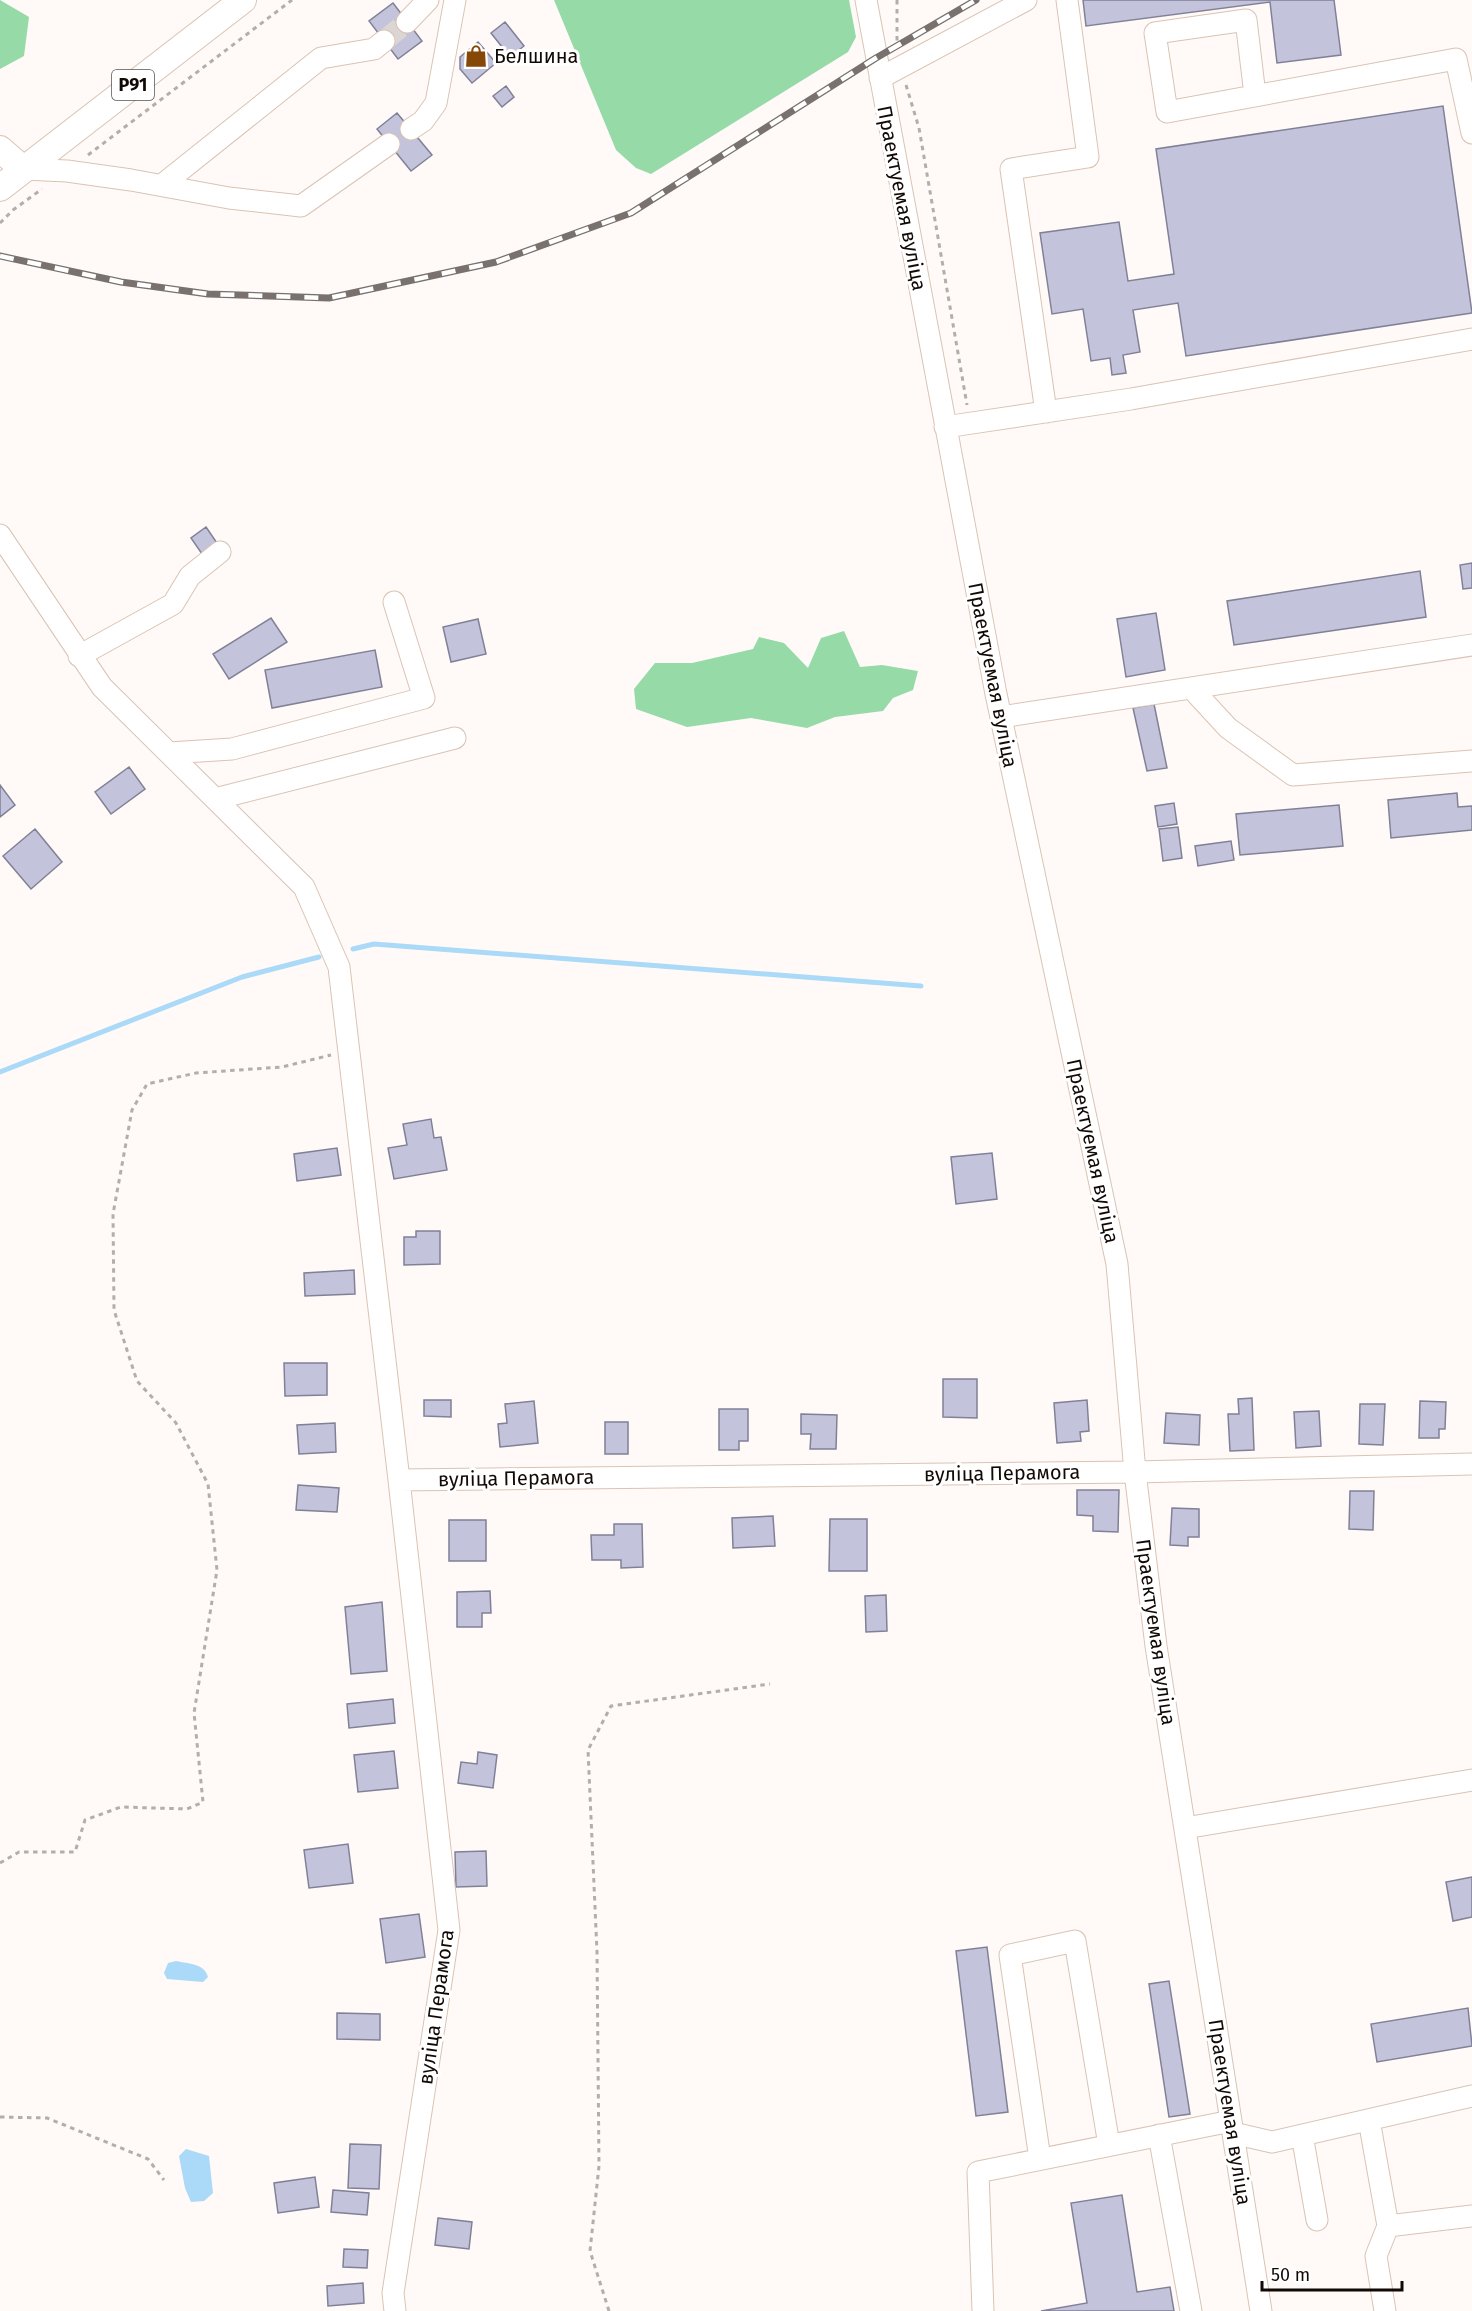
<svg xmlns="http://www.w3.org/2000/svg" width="1472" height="2311" font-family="'Fira Sans',sans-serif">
	<rect width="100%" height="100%" fill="#fffaf7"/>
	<path fill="#96daa8" d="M0,0L29,17L24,56L0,69Z
		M554,0H849L856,37L848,52L651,174L636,168L616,150Z
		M844,631L860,667L882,665L918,671L913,690L893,698L883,711L835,717L807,728L751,718L687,727L636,709L634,689L655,663H692L753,649L759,637L784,643L808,668L821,638Z"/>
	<path fill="#abd9f8" d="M176,1961C189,1964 204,1963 208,1977L203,1982L167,1979L164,1973L168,1963Z
		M186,2149L209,2156L213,2193L204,2201L191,2202L185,2188L179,2156Z"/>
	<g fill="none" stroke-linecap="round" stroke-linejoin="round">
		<path stroke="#abd9f8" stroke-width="5" d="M353,949L374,944L921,986
			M0,1072L242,977L319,957"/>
	</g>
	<path fill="#c3c3dc" stroke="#808097" stroke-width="1.5" d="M1083,0H1334L1341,55L1277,63L1270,2L1086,26Z
		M393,3L422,41L398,59L369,21Z
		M505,22L524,46L510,57L491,33Z
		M478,42L496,63L472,83L460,69V57Z
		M506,86L514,97L502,107L493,96Z
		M1443,106L1472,313L1186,356L1178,303L1133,310L1140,352L1123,355L1126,373L1112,375L1110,358L1091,361L1083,309L1052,314L1040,233L1119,222L1128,281L1174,274L1156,149Z
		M397,113L432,155L411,171L377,129Z
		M206,527L217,543L202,554L191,538Z
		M1472,563V588L1463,589L1460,565Z
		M1420,571L1426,617L1234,645L1227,601Z
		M1156,613L1165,670L1126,677L1117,619Z
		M271,618L287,642L229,679L213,654Z
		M478,619L486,654L451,662L443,627Z
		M375,650L382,687L272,708L265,670Z
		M1154,704L1167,768L1147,771L1133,708Z
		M129,767L145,789L111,814L95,792Z
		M0,785L15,805L0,817Z
		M1457,793L1458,807L1472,806V830L1391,838L1388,800Z
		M1174,803L1177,824L1158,827L1155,806Z
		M1339,805L1343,846L1240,855L1236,814Z
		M1178,827L1182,858L1163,861L1159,829Z
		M35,829L62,862L31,889L3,856Z
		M1231,841L1234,860L1198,866L1195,846Z
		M431,1119L434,1138L441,1137L447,1170L394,1179L388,1148L407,1145L403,1124Z
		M337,1148L341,1175L297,1181L294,1154Z
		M992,1153L997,1199L956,1204L951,1157Z
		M416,1231H440V1264L404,1265V1237H416Z
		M354,1270L355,1294L305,1296L304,1273Z
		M284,1363H327V1395L285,1396Z
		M943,1379H977V1418L943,1417Z
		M1252,1398L1254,1450L1230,1451L1228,1414H1239L1238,1399Z
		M424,1400H451V1417L424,1416Z
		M1087,1400L1089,1431L1080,1432L1081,1441L1057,1443L1054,1403Z
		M534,1401L538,1443L500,1447L498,1424L507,1423L505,1404Z
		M1420,1401L1446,1402L1445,1429H1439V1438H1419Z
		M1360,1404H1385L1383,1445L1359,1444Z
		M719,1409H748V1441H739V1450H719Z
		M1319,1411L1321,1446L1296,1448L1294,1412Z
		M1166,1413L1200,1415L1199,1445L1164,1443Z
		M801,1414L837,1415L836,1449H810L811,1434H801Z
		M605,1422H628V1454H605Z
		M335,1423L336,1452L299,1454L297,1425Z
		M298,1485L339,1488L337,1512L296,1510Z
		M1077,1490H1119L1118,1532L1093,1531V1516L1077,1515Z
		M1350,1491H1374L1373,1530L1349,1529Z
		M1172,1508L1199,1509V1537H1188V1546L1170,1545Z
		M773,1516L775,1546L733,1548L732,1518Z
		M830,1519H867V1571H829Z
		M449,1520H486V1561H449Z
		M614,1524H642L643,1567L621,1568V1560H592L591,1535H614Z
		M490,1591L491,1613H482V1627H457V1592Z
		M886,1595L887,1631L866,1632L865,1596Z
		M382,1602L387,1671L351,1674L345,1607Z
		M393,1699L395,1723L349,1728L347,1704Z
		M394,1751L398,1788L358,1792L354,1755Z
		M478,1752L497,1755L493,1788L458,1783L461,1762L477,1764Z
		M348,1844L353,1883L309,1888L304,1850Z
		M486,1851L487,1886L456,1887L455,1852Z
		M1472,1877V1917L1453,1921L1446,1882Z
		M419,1914L425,1957L386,1963L380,1919Z
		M987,1947L1008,2112L976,2116L956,1951Z
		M1169,1981L1190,2114L1169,2117L1149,1984Z
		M1468,2008L1472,2046L1377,2062L1371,2024Z
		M337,2013L380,2014V2040L337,2039Z
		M350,2144L381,2145L379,2189L348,2188Z
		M315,2177L319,2207L278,2213L274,2183Z
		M333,2190L369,2193L367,2215L331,2212Z
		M1122,2195L1137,2292L1170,2287L1174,2311H1041L1087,2303L1071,2203Z
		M438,2218L472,2222L469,2249L435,2245Z
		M344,2249L368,2250L367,2268L343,2267Z
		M363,2283L364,2303L328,2306L327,2286Z"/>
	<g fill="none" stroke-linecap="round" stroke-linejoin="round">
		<path stroke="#dbd6d3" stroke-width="21" stroke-dasharray="21 10" stroke-linecap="butt" d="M384,41L407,22"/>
		<g stroke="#dac3b3" stroke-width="23">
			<path id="minor" d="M866,0L996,694L1117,1264L1135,1472L1156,1646L1261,2311
				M407,22L428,0
				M880,78L1026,0
				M1255,95L1246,20L1155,33L1167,112L1456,59L1472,133
				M411,129L423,121L436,103L455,0
				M23,169L67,171L131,180L229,198L301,206L389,144
				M162,185L321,58L374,49L384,41
				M1046,412L1011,169L1088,157L1067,0
				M945,427L1131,399L1472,339
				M0,535L102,687L304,887L339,967L399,1480
				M79,656L173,604L190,576L220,552
				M1192,689L1228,728L1293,775L1472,761
				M1001,717L1472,645
				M169,753L232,749L424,698L394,602
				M215,799L455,738
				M1185,1828L1472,1780
				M1369,2120L1388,2226L1376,2256L1385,2311
				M1233,2133L1272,2142L1472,2096
				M1159,2135L1191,2311
				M1302,2135L1317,2220
				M1040,2159L1010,1955L1075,1941L1109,2145
				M1388,2226L1472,2216
				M395,2311L393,2293L449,1930L399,1480L1135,1472L1472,1464
				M983,2311L978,2172L1231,2121"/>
		</g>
		<g stroke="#dac3b3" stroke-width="28">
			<path id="major" d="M0,149L23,169
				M0,188L243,0"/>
		</g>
		<path stroke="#b4aeab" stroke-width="3" stroke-dasharray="4.5 4.5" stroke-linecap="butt" d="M897,0V46
			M906,85L919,128L967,405
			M88,155L292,0
			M0,223L13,210L42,189
			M0,1863L19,1852H75L85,1820L121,1807L187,1809L203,1802L194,1713L217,1570L208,1484L176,1423L137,1381L114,1310L113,1214L132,1110L147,1084L196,1073L282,1067L331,1055
			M0,2117L47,2118L148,2159L164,2180
			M609,2311L590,2251L599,2166L597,1952L588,1750L611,1706L770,1684"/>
		<use href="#minor" stroke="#fff" stroke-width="21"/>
		<use href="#major" stroke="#fff" stroke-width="26"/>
		<g stroke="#78716d" stroke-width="7">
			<path id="rail" d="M0,256L121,282L208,294L329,298L496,262L631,213L876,58L976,0"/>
		</g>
		<use href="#rail" stroke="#fff" stroke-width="4.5" stroke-dasharray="14" stroke-linecap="butt"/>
	</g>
	<defs>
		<g id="shop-bare" transform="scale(1.8)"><path d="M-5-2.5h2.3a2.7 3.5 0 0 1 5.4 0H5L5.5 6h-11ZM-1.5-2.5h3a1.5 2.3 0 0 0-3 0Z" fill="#854806" stroke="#fff" stroke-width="2.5" paint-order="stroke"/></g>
	</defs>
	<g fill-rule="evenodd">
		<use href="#shop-bare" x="476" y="56"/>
	</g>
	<g text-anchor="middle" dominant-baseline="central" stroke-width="6" stroke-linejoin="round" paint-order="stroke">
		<rect fill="#fff" stroke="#585350" stroke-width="1.5" x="112" y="70" width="42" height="30" rx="4.5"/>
		<g font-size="18" font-weight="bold" fill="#110905">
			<text x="133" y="85">Р91</text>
		</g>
		<g font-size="20" fill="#110905" stroke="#fff" text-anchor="start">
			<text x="494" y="56">Белшина</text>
		</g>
		<g font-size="20" fill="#110905" stroke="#fff">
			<text transform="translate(902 198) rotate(79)">Праектуемая вуліца</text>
			<text transform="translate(993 675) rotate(79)">Праектуемая вуліца</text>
			<text transform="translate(1093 1151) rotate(78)">Праектуемая вуліца</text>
			<text transform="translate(1002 1473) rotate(-1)">вуліца Перамога</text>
			<text transform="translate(516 1478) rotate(-1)">вуліца Перамога</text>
			<text transform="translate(1156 1632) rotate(82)">Праектуемая вуліца</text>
			<text transform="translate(436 2007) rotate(-82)">вуліца Перамога</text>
			<text transform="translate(1230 2112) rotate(81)">Праектуемая вуліца</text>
		</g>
	</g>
	<path d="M1262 2281v9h140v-9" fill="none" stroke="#110905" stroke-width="3"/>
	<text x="1271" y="2281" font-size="18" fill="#110905" stroke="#ffffff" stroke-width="4.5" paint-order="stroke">50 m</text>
</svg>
